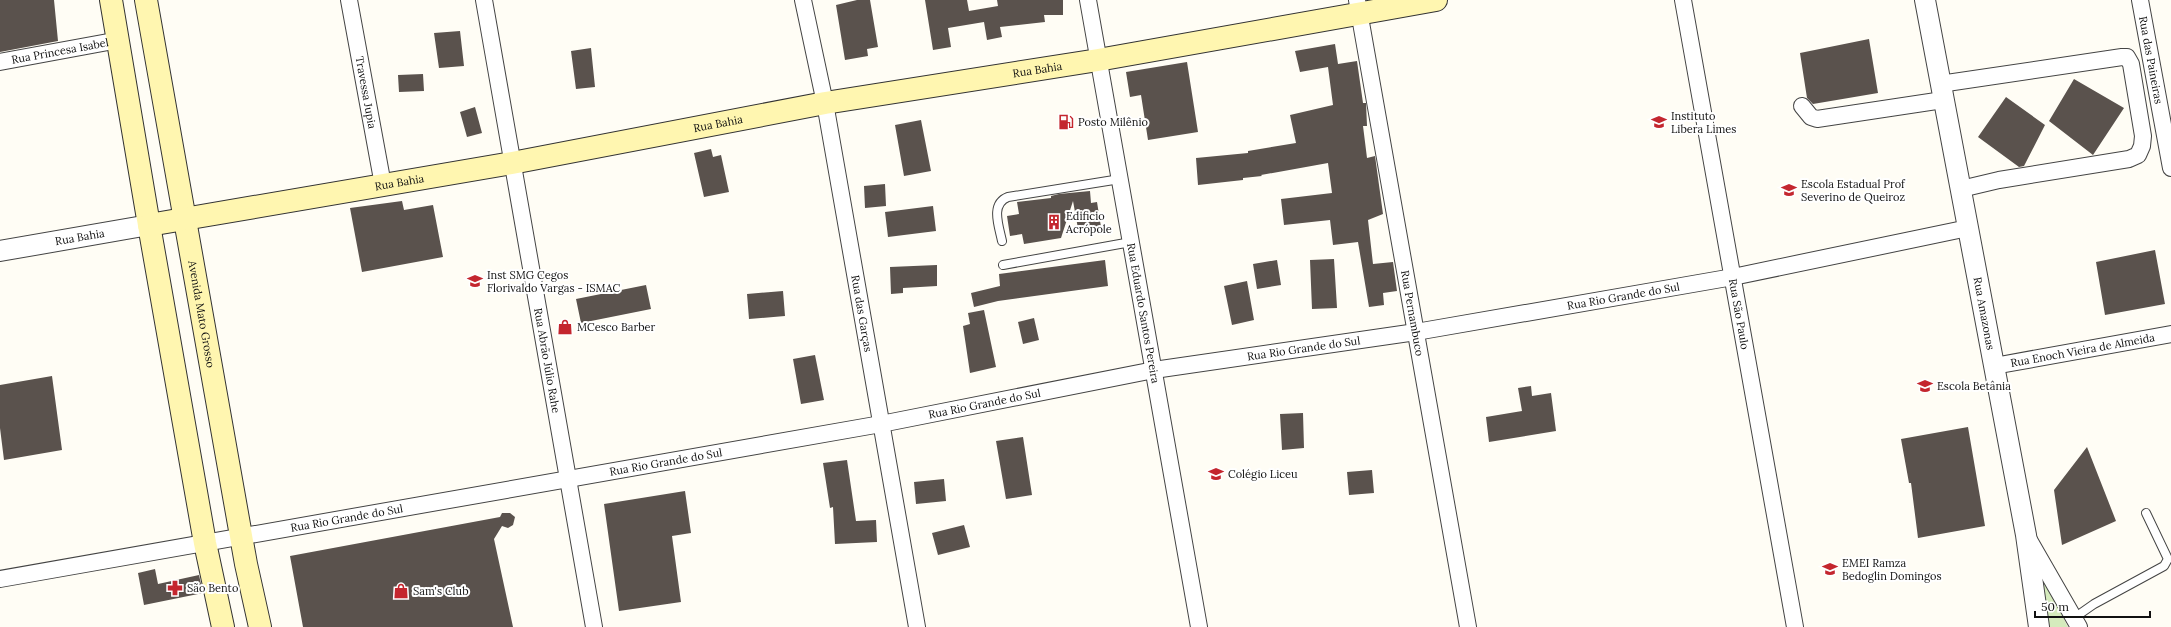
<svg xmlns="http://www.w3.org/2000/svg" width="2171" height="627" font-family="Lora,serif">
	<rect width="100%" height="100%" fill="#fffdf5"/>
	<path fill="#d5ebbd" d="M2033,559L2068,627H2044Z"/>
	<path fill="#5a524d" d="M0,0H54L58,41L0,52Z
		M857,0H870L878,47L867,49L868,56L845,60L836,5Z
		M925,0H967L969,11L998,6L997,0H1063V15H1044L1045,22L1000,27L1002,37L987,40L984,22L948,28L951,47L933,50Z
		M460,31L464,66L439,68L434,33Z
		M1869,39L1878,93L1813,104L1807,98L1800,53Z
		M1335,44L1338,64L1357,61L1363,103H1366L1367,126H1363L1367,158L1375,156L1383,214L1368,220L1373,264L1393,262L1397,291L1383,293L1384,305L1369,307L1358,242L1333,245L1330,220L1284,225L1281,199L1332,193L1328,163L1261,175L1262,176L1243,178V180L1198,185L1196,158L1248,153V151L1296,143L1290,115L1333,105L1328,67L1300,72L1295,51Z
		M591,48L595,87L576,89L571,51Z
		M1187,62L1198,132L1148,140L1141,95L1130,97L1126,72Z
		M423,74L424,91L399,92L398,75Z
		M2074,79L2124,108L2093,155L2049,121Z
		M2006,97L2045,125L2024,166L2019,167L1978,137Z
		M475,107L482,133L467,137L460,112Z
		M921,120L931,171L904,176L895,125Z
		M711,149L713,157L721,155L729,192L704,197L694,153Z
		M885,184L886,206L865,208L864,186Z
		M1090,191L1091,203L1097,202L1101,227L1092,228V231L1079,234L1073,201L1061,238L1024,244L1022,234L1010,236L1007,216L1019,214L1017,202L1051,198V196L1059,194Z
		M402,201L404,210L433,205L443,257L362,272L350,208Z
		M933,206L936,231L888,237L885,212Z
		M2155,250L2165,304L2105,315L2096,262Z
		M1334,259L1337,308L1312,309L1310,260Z
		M1105,260L1108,286L998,301L974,307L971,293L1000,286L999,274Z
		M1277,260L1281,285L1257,289L1253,264Z
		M937,265V286L903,288V293L891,294L890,267Z
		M1247,281L1254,320L1232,325L1224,286Z
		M646,285L651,309L581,323L576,299Z
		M783,291L785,316L749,319L747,294Z
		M984,310L996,367L970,373L963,326L970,324L968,313Z
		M1034,318L1039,340L1023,344L1018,322Z
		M815,355L824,400L801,404L793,359Z
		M52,376L62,450L4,460L0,428V385Z
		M1531,386L1532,396L1551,393L1556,431L1489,442L1486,417L1522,411L1518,388Z
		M1303,413L1304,448L1282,450L1280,414Z
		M1968,427L1985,526L1918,538L1911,483H1909L1901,439Z
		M1023,437L1032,495L1006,499L996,441Z
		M2087,447L2116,521L2062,545L2054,490Z
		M847,460L856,521L876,520L877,542L835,544L833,507L830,508L823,463Z
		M1372,470L1374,493L1349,495L1347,472Z
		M944,479L946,501L916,504L914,482Z
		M685,491L691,533L672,536L681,602L619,611L604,504Z
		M502,513H510L515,517L513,525L508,528L502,526L494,539L513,627H303L290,556L500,517Z
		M964,525L970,547L938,555L932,533Z
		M155,569L158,584L199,575L203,593L144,605L138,573Z"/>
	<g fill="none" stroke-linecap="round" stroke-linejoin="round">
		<g stroke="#444" stroke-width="10">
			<path id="service" d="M1002,241C999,226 990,204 1008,197L1120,179
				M1003,265L1131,242
				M2074,618L2094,604L2164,566L2168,559L2146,513"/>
		</g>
		<g stroke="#444" stroke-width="18">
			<g id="minor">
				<path id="s1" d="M349,0L383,185"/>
				<path id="s2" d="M484,0L594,627"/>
				<path id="s3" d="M803,0L825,103L917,627"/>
				<path id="s4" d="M1088,0L1199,627"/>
				<path id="s5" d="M1357,0L1468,627"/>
				<path id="s6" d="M1683,0L1795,627"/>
				<path id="s7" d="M2140,0L2171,168"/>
				<path id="s8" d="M0,62L119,40"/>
				<path d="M1940,84L2122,57H2127L2131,64L2143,136L2142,146L2138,155L2129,159L1999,180L1961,189"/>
				<path d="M1802,106L1811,117L1817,119L1943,100"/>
				<path id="s9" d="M1994,366L2171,334"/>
				<path d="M2029,540L2079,627"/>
				<path id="s10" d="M0,579L881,424L1154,370L1416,332L1733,277L1968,228"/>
			</g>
		</g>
		<g stroke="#444" stroke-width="22">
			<g id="tertiary">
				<path id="s11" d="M1925,0L2026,535L2039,627"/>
				<path id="s12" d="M0,251L149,225"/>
			</g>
		</g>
		<g stroke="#333" stroke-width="24">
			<g id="secondary">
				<path d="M111,0L149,225L205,543L223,627"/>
				<path id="s13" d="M146,0L246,564L260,627"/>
				<path id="s14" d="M149,225L512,163L825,103L1098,60L1436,0"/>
			</g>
		</g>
		<use href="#service" stroke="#fff" stroke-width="8"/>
		<use href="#minor" stroke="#fff" stroke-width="16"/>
		<use href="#tertiary" stroke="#fff" stroke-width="20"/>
		<use href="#secondary" stroke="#fff6b0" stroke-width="22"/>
	</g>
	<defs>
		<g id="fuel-bare" transform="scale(1.2)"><path d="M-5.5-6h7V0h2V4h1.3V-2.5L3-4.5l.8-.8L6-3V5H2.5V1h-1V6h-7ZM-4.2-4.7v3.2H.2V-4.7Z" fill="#c4262e" stroke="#fff" stroke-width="2.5" paint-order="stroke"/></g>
		<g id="school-bare" transform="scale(1.2)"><path d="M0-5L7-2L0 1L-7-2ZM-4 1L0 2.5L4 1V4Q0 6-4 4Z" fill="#c4262e" stroke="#fff" stroke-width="2.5" paint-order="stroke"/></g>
		<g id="building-bare" transform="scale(1.2)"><path d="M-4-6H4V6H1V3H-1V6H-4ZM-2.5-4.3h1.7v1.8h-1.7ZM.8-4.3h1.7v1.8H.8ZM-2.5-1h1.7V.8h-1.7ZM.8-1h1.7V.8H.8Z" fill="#c4262e" stroke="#fff" stroke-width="2.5" paint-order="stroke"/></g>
		<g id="shop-bare" transform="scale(1.2)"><path d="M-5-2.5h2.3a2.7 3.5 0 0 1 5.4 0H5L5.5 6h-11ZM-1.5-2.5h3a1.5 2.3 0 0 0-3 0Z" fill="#c4262e" stroke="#fff" stroke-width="2.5" paint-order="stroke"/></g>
		<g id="pharmacy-bare" transform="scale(1.2)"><path d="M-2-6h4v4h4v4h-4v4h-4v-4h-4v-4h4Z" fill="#c4262e" stroke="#fff" stroke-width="2.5" paint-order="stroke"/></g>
	</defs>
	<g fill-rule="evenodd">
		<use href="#fuel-bare" x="1066" y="122"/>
		<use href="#school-bare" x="1659" y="122"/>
		<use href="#school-bare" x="1789" y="190"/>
		<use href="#building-bare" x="1054" y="222"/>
		<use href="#school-bare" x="475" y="281"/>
		<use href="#shop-bare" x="565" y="327"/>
		<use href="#school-bare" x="1925" y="386"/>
		<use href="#school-bare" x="1216" y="474"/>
		<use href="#school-bare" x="1830" y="569"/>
		<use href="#pharmacy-bare" x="175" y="588"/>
		<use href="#shop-bare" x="401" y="591"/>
	</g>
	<g text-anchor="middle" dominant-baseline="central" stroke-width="4" stroke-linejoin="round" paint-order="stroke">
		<g font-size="11" fill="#111" stroke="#fff">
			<text stroke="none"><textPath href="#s8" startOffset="61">Rua Princesa Isabel</textPath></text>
			<text stroke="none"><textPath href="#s7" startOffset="61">Rua das Paineiras</textPath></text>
			<text stroke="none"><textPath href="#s14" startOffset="902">Rua Bahia</textPath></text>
			<text stroke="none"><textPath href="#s1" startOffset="94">Travessa Jupia</textPath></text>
			<text stroke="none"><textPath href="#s14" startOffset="578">Rua Bahia</textPath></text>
			<text stroke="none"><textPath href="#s14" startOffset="254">Rua Bahia</textPath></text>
			<text stroke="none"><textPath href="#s12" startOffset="81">Rua Bahia</textPath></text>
			<text stroke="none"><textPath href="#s10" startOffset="1648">Rua Rio Grande do Sul</textPath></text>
			<text stroke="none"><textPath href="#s3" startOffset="319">Rua das Garças</textPath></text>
			<text stroke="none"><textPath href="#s4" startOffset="318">Rua Eduardo Santos Pereira</textPath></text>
			<text stroke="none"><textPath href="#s5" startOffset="318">Rua Pernambuco</textPath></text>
			<text stroke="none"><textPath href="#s11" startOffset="319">Rua Amazonas</textPath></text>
			<text stroke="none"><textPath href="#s13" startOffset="319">Avenida Mato Grosso</textPath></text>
			<text stroke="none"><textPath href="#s6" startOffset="319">Rua São Paulo</textPath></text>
			<text stroke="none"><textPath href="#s10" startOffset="1324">Rua Rio Grande do Sul</textPath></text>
			<text stroke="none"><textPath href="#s9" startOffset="90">Rua Enoch Vieira de Almeida</textPath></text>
			<text stroke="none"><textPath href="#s2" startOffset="366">Rua Abrão Júlio Rahe</textPath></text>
			<text stroke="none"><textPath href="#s10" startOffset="1000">Rua Rio Grande do Sul</textPath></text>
			<text stroke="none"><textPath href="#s10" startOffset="676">Rua Rio Grande do Sul</textPath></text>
			<text stroke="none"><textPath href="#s10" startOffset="352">Rua Rio Grande do Sul</textPath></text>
		</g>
		<g font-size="11" fill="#111" stroke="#fff" text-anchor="start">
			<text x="1671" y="116">Instituto<tspan x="1671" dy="13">Libera Limes</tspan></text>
			<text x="1078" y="122">Posto Milênio</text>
			<text x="1801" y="184">Escola Estadual Prof<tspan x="1801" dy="13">Severino de Queiroz</tspan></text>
			<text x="1066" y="216">Edificio<tspan x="1066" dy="13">Acrópole</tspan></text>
			<text x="487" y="275">Inst SMG Cegos<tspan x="487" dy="13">Florivaldo Vargas - ISMAC</tspan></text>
			<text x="577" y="327">MCesco Barber</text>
			<text x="1937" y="386">Escola Betânia</text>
			<text x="1228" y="474">Colégio Liceu</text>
			<text x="1842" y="563">EMEI Ramza<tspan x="1842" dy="13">Bedoglin Domingos</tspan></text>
			<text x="187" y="588">São Bento</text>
			<text x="413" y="591">Sam's Club</text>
		</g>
	</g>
	<path d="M2035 611v6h115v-6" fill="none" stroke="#111111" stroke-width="2"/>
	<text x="2041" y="611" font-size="12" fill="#111111" stroke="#ffffff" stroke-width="3" paint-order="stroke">50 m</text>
</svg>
